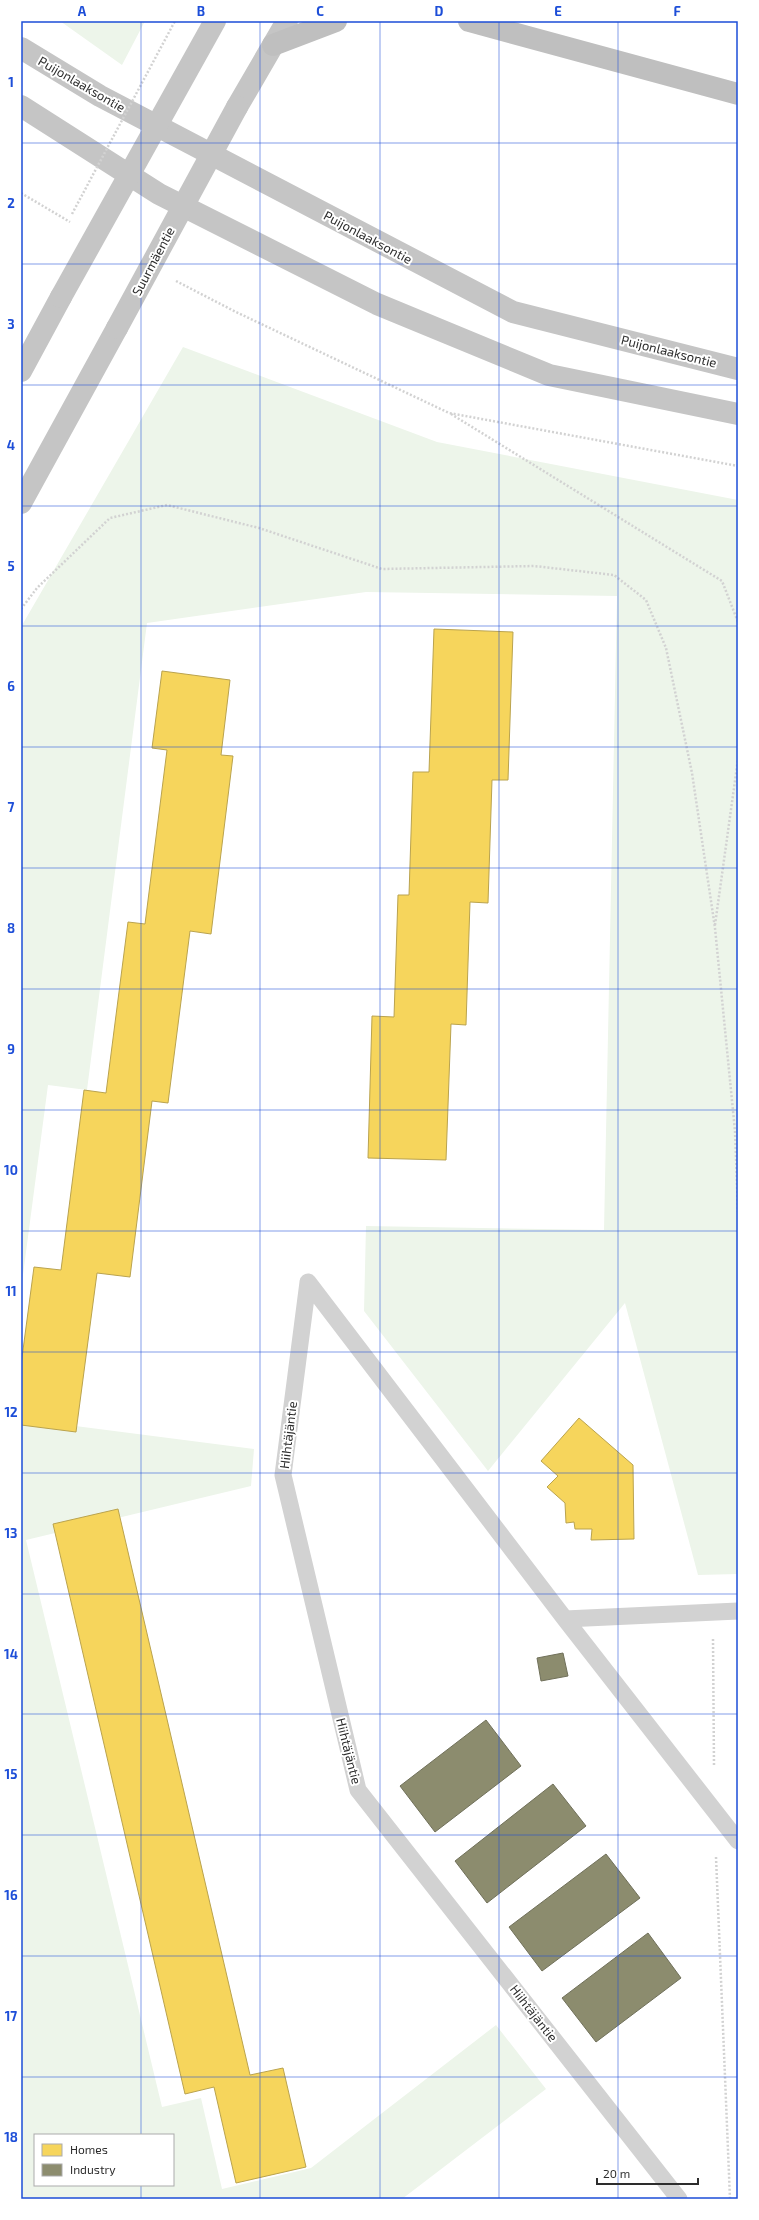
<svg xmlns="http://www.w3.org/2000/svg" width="759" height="2220" font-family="'Exo 2',sans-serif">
	<rect width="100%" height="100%" fill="#fff"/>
	<path fill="#edf5ea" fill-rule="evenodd" d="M60,21H145L122,65Z
		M183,347L437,442L738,500V1574L698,1575L625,1303L488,1471L364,1311L366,1226L604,1230L617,596L366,592L147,623L87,1090L48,1085L21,1290V627Z
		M21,1419L254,1449L251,1486L26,1540L162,2107L201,2098L222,2189L311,2168L496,2025L546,2089L402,2199H21ZM35,2135H173V2185H35Z"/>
	<path fill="#f6d55c" stroke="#baa34e" d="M434,629L513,632L508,780H492L488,903L470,902L466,1025L451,1024L446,1160L368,1158L372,1016L394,1017L398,895H409L413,772H429Z
		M162,671L230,680L221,755L233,756L211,934L190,931L168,1103L152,1101L130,1277L97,1273L76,1432L21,1425V1365L34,1267L61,1270L84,1090L106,1093L128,922L145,924L167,750L152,748Z
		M579,1418L633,1465L634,1539L591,1540L592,1529H575L574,1522L566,1523L565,1503L547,1487L558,1476L541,1461Z
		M118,1509L250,2075L283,2068L306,2167L236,2183L214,2087L185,2094L53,1524Z"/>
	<path fill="#8c8c6e" stroke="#70705a" d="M563,1653L568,1676L541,1681L537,1658Z
		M486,1720L521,1766L435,1832L400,1786Z
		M553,1784L586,1826L487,1903L455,1861Z
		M606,1854L640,1898L542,1971L509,1927Z
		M648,1933L681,1978L596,2042L562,1998Z"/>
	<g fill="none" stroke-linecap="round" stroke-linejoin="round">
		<path stroke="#d2d2d2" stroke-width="2.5" stroke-dasharray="2 2" stroke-linecap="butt" d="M21,193L70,222
			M176,281L236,312L449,413L738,466
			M451,414L722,581L738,622
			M21,609L37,588L110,518L167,505L259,528L382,569L534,566L614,575L646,600L666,648L692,773L715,928L735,1131L738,1212
			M715,925L738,759
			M713,1639L714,1766
			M716,1857L730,2199"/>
		<path stroke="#d2d2d2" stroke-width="17" d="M308,1282L283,1475L358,1790L679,2199
			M308,1282L565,1619L738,1841
			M565,1619L738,1611"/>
		<path stroke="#c5c5c5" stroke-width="22" d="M21,48L100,96L513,312L738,369
			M21,106L159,194L377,304L549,375L738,414
			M237,107L287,21
			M21,371L61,297
			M21,503L117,328"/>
		<path stroke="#bfbfbf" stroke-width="22" d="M469,21L738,94
			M273,45L336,21"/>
		<path stroke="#d2d2d2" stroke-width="2.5" stroke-dasharray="2 2" stroke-linecap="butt" d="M72,214L175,21"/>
		<path stroke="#c5c5c5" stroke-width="22" d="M61,297L215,21
			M117,328L237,107"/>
	</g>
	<path fill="none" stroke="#1d4ed8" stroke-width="1" stroke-opacity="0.55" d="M141,21V2135M260,21V2199M380,21V2199M499,21V2199M618,21V2199M21,143H738M21,264H738M21,385H738M21,506H738M21,626H738M21,747H738M21,868H738M21,989H738M21,1110H738M21,1231H738M21,1352H738M21,1473H738M21,1594H738M21,1714H738M21,1835H738M21,1956H738M21,2077H738M141,2185V2199"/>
	<g text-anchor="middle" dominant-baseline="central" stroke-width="4" stroke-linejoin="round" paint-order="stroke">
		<g font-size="13" fill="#2d2d2d" stroke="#fff">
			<text transform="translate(82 84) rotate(30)">Puijonlaaksontie</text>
			<text transform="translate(368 237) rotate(28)">Puijonlaaksontie</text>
			<text transform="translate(153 261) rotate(-62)">Suurmäentie</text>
			<text transform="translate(669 351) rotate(14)">Puijonlaaksontie</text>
			<text transform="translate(288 1435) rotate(-83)">Hiihtäjäntie</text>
			<text transform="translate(349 1751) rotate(76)">Hiihtäjäntie</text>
			<text transform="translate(534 2013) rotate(52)">Hiihtäjäntie</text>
		</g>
	</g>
	<rect width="759" height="2220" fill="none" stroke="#ffffff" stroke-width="44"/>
	<rect x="34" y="2134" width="140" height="52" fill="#ffffff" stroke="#ababab"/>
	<rect x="42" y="2144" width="20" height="12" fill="#f6d55c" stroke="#ababab"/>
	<text x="70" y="2154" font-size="12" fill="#2d2d2d">Homes</text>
	<rect x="42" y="2164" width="20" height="12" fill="#8c8c6e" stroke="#ababab"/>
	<text x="70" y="2174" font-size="12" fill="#2d2d2d">Industry</text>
	<path d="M597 2178v6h101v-6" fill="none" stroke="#2d2d2d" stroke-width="2"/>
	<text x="603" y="2178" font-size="12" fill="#2d2d2d" stroke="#ffffff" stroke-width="3" paint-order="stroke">20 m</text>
	<rect x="22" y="22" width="715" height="2176" fill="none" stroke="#1d4ed8" stroke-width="1.5"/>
	<g font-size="13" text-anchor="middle" font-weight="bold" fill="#1d4ed8">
		<text x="82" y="16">A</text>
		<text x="201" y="16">B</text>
		<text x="320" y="16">C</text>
		<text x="439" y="16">D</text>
		<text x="558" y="16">E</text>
		<text x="677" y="16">F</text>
		<text x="11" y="87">1</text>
		<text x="11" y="208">2</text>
		<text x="11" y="329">3</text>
		<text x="11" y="450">4</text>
		<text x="11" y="571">5</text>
		<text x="11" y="691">6</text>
		<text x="11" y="812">7</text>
		<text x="11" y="933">8</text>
		<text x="11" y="1054">9</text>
		<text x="11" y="1175">10</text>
		<text x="11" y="1296">11</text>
		<text x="11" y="1417">12</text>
		<text x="11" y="1538">13</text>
		<text x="11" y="1659">14</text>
		<text x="11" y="1779">15</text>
		<text x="11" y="1900">16</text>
		<text x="11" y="2021">17</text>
		<text x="11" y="2142">18</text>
	</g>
</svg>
